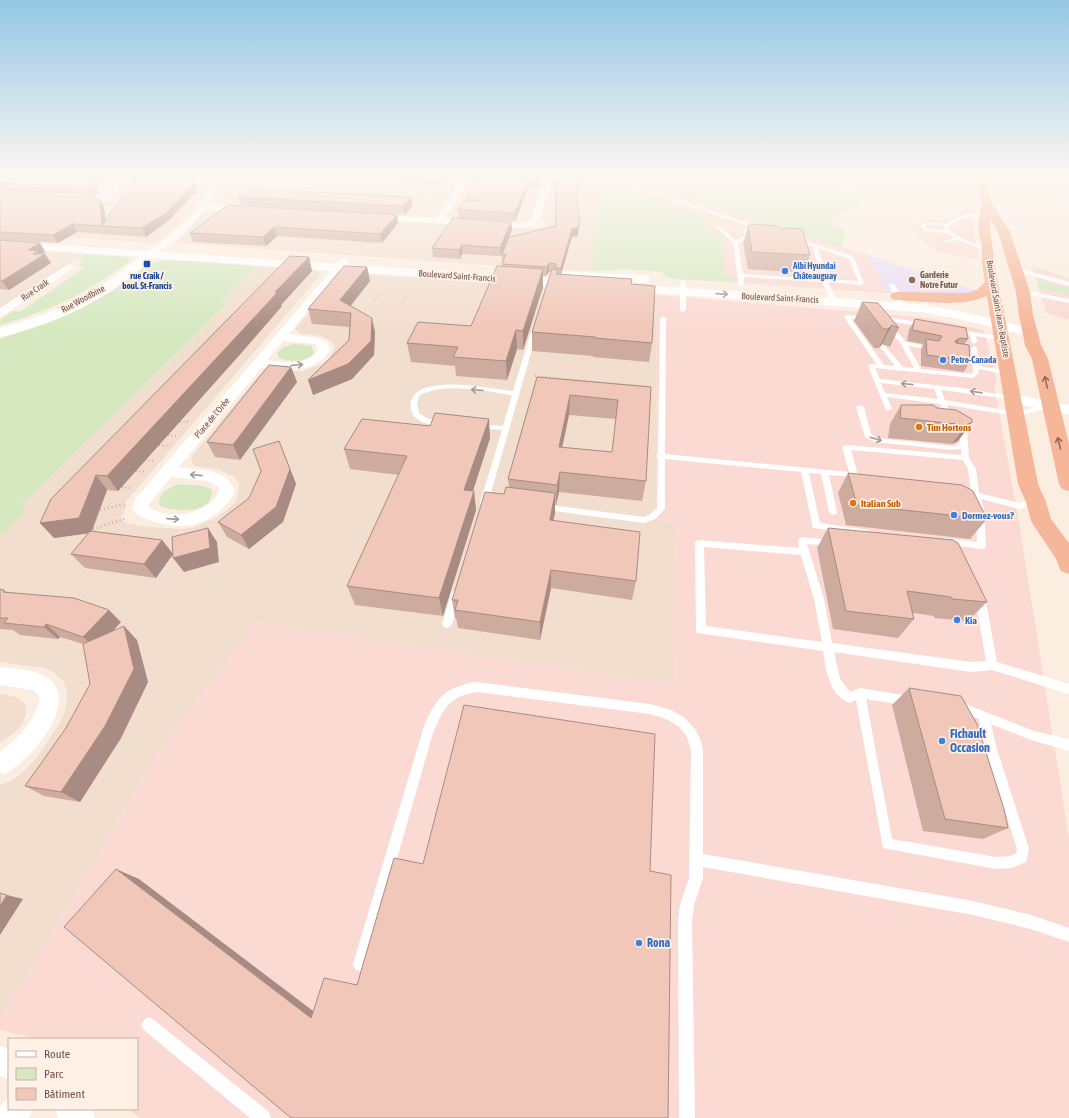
<svg xmlns="http://www.w3.org/2000/svg" width="1069" height="1118" font-family="'Asap Condensed',sans-serif">
	<rect width="100%" height="100%" fill="#fbede0"/>
	<path fill="#f2decf" d="M168,176H207L208,184L206,192L191,212L161,241L150,243L0,233V196L116,202L120,200L119,188L120,185L123,183Z
		M381,176H441L451,180L456,184V188L447,201L403,198L411,189Z
		M453,176H537L541,181L542,185L532,214L527,221L521,223L454,220L447,218V216L462,193L465,185L463,181Z
		M557,176H612L597,219L590,249L596,250L591,271L535,268L548,229V225L542,220V216L551,186Z
		M218,189L447,202L438,216L428,218L214,204L212,201Z
		M214,210H241L542,229L530,268L177,243V242L201,215Z
		M0,248L83,254L0,309Z
		M257,266L315,270L321,274L124,504L127,505L121,517L123,521L129,524L141,526L178,529L192,528L216,518L233,505L237,498L239,490V483L234,477L220,470L195,466L191,460L193,455L259,375L273,371H302L322,364L329,358L335,348L333,343L322,336L301,334L295,329L319,300L353,273L657,295L656,519L674,521L675,523L674,685L257,623L159,751L34,964L0,1018V785L11,781L22,773L38,756L59,724L65,711L67,695L64,682L54,672L43,668L0,662V534L5,532L25,510L21,506L230,302L221,301Z
		M0,694L13,696L21,700L26,705V714L22,725L14,733L0,742Z"/>
	<path fill="#fbdad4" d="M628,177L867,255L887,293L726,282L710,234L707,231L704,224L711,219L613,186L614,182Z
		M970,208L979,260L936,251L922,240L911,227L916,224V221L951,219L961,210Z
		M1032,266L1069,278V320L1046,313Z
		M657,295L909,316L932,319L984,330L997,382L994,385L1019,522L1069,839V1118H140L129,1109H137V1039H37L0,1030V1018L34,964L159,751L257,623L674,685L675,523L674,521L656,519Z"/>
	<path fill="#eaddf7" d="M867,255L977,291L974,292L944,296L887,293Z"/>
	<path fill="#d5e8c0" d="M218,176H381L411,189L404,198L447,201L446,202L218,189L219,184Z
		M612,176H787L868,195L829,222L846,231L841,247L628,177L614,182L613,186L712,219L704,224L707,231L710,234H724L725,239H721L725,275L734,276L736,282L674,279L666,277L664,273L654,271L623,269L591,271L596,250L590,249L597,219Z
		M85,254L127,257L131,259C125,265 118,269 111,274C77,299 40,313 0,325L1,319L13,311L20,312L85,267L77,266L83,261H75Z
		M167,260L257,266L222,300L230,301L21,506L26,510L5,532L0,534V339C42,324 85,310 122,284C136,274 148,261 167,260Z
		M1036,280L1069,288V295L1039,288Z
		M294,344L312,346L314,353C306,363 290,362 279,358L277,353L283,347Z
		M179,484L204,486L212,490C213,514 178,512 162,507L159,504C159,492 169,487 179,484Z"/>
	<g fill="none" stroke-linecap="round" stroke-linejoin="round">
		<path stroke="#d4aa9c" stroke-width="1.5" stroke-dasharray="0.5 1.5" stroke-linecap="butt" d="M290,176L313,181L349,176
			M331,179L336,185L373,190L389,196
			M410,199L437,201
			M251,292L259,284
			M374,301L380,293
			M401,303L407,295"/>
		<path stroke="#d4aa9c" stroke-width="2" stroke-dasharray="1 2.5" stroke-linecap="butt" d="M535,376L649,387
			M180,422H188
			M168,435L176,436
			M159,445L168,446
			M145,460L155,461
			M136,471L146,472
			M122,487L131,488"/>
		<path stroke="#d4aa9c" stroke-width="2.5" stroke-dasharray="1 3" stroke-linecap="butt" d="M129,488H131
			M100,510L125,504
			M93,529L127,518"/>
		<path fill="#fff" fill-rule="evenodd" d="M632,184L764,228V230H762L752,227L748,230L749,239L738,243L743,274L821,279L813,249L814,247L793,240V239L795,238L850,255L854,258L864,283L861,285L828,282L837,301L834,303L831,301L822,282L744,277V285L739,286L733,243L715,226L719,225L735,240L744,237V230L748,226L631,186ZM818,248L849,259L858,281L827,279Z
			M966,214H978L992,216L990,217C974,216 959,215 948,228C958,240 976,244 990,247V249L976,247L958,240L943,243V241L955,238L948,233L925,231L920,226L927,222L947,224L953,219ZM928,224L945,226L944,228L945,230L928,229L925,226Z
			M1017,268L1069,282V286L1015,271L1014,270Z
			M683,280L686,282V310L683,312L680,310V282Z
			M890,284L895,285L905,306L904,307L899,306L889,285Z
			M1023,290L1069,299V303L1021,293L1020,292Z
			M847,315L870,317V319L868,320L851,319L884,365L895,366L880,347L883,345L885,346L903,367L914,368L901,344L886,326L889,324L891,325L906,342L934,347V349L932,350L908,346L921,369L971,374L973,373L971,348L974,346L977,348L979,366L1009,371L1012,373L1009,375L979,369L978,374L973,378L875,368L880,379L970,389L1014,397L1017,399L1016,400L941,390L945,400L1016,412L1051,404L1055,406L1053,407L1016,416L947,405L948,408L963,421L967,430L969,458L976,469L979,493L1019,503L1036,499L1040,502L1039,504L1019,509L981,499L984,510L986,546L985,548L982,549L946,544L942,541L946,538L977,542L976,510L972,497L967,496L966,494L971,491L968,469L963,460L851,450L858,475L857,477L829,475L837,512L836,514L833,515L829,512L821,474L809,473L820,523L868,530L869,532L868,534L865,535L813,528L801,472L665,459V509L655,519L644,523L539,509L538,507L539,505L542,504L644,517L649,515L657,508L658,458L656,456L658,454L660,318L663,316L666,318L665,454L849,472L842,447L846,445L961,455V449L952,450L875,442L865,437L856,407L860,405L864,407L871,434L877,438L952,446H955L960,442C960,438 960,433 959,429C956,419 943,414 940,404L887,397L892,409L890,410H886L868,366L871,364L877,365L844,317ZM881,383L934,389L938,399L885,393Z
			M881,316L923,323L926,325L923,327L879,319V317Z
			M536,323L539,325L488,503L484,506L481,505L480,503L502,430L478,428L474,426L478,424L503,426L512,395C483,391 448,382 420,395L417,403L419,413L428,419L446,420V424H443C437,424 430,425 425,423C405,417 406,394 425,388C453,380 485,388 513,391L533,325Z
			M956,329L1003,337L1006,339L1003,341L976,336L977,342L974,344L971,342L970,335L954,332V330Z
			M802,537L831,540L835,543L831,546L807,544L824,599L832,643L971,662L986,661L975,597L977,594H983L985,597L997,662L1069,684V694L992,670L971,672L834,652L840,679L850,692L860,688L909,696L913,697L914,701L913,705L909,706L866,699L892,839L996,857L1011,856L1016,853L1017,849L984,746L979,719L968,715L955,713L954,709L955,705L959,704L968,705L1034,731L1069,739V751L1034,741L991,724L996,746L1029,849L1026,862L1012,868L996,869L883,848L856,700L849,703C829,695 826,669 823,651L697,633L696,630L695,543L696,541L699,540L799,548L798,540ZM704,547L801,555L814,599L822,642L706,626Z
			M456,590L459,591L461,594L452,624L450,627L447,628L444,627L442,624L451,594L453,591Z
			M477,682L650,704L671,710L685,718L695,729L701,741L703,750V854L973,901L1031,915L1069,928V942L1031,929L973,915L703,867V878L694,905L692,921L695,1118H679L678,921L680,905L689,878L691,750C686,726 672,720 650,714L477,692C448,696 442,711 432,736L367,964L365,969L360,971L355,969L353,964L424,726C436,698 446,686 477,682Z
			M149,1017L154,1020L269,1112L271,1118H250L144,1030L141,1025L144,1020Z"/>
		<path fill="#fff" fill-rule="evenodd" d="M110,176H117L118,179L146,176H163L159,178L118,184L117,193C108,201 80,206 70,198C79,190 97,202 110,190Z
			M210,176H216L217,185L208,205L246,206L249,207L250,209L249,211L204,210C197,219 168,253 156,250L154,248L156,246C174,233 205,208 209,185C209,182 209,179 210,176Z
			M443,176H451L461,180L464,189L445,219L527,223L531,220L542,185L541,176H547L550,185L539,220L535,225L525,228L375,220L371,217L375,214L436,218L456,189L454,183L443,178Z
			M344,258L349,261L347,263L289,334L318,338L327,342L330,350C314,375 288,370 262,367L178,468C197,469 229,469 235,491C226,511 204,525 183,526C173,526 164,524 155,522C145,519 138,517 132,508L136,498L341,259ZM283,341L315,344L317,346L318,350C307,367 284,362 267,360ZM171,477L207,481L218,487L219,491C209,515 170,520 149,508V504Z
			M69,264L74,267L72,269L4,315L0,316V308Z
			M0,667C16,669 40,669 52,682C77,706 28,764 4,774L0,772V752C17,739 36,720 40,698L36,693L32,690L0,685Z
			M0,1046L9,1049V1079L0,1076Z
			M9,1097V1109H32L29,1118H0V1106Z
			M55,1109H92L95,1118H58Z"/>
		<path fill="#fff" fill-rule="evenodd" d="M0,241L148,251L155,248L159,249L160,252L576,280L580,281L582,284L580,287L576,288L153,258C133,275 112,292 89,304C62,319 30,330 0,337V328C26,320 54,312 78,299C100,288 120,272 140,257L0,247Z
			M559,271L644,275L648,276L650,279L648,282L644,283L555,278L553,275L555,272Z
			M627,284L921,304L959,311L1030,328L1035,329L1037,332L1035,335L1030,336L959,319L921,312L622,291L621,288L622,285Z
			M1014,394L1069,405V415L1008,402L1006,399L1008,396Z"/>
		<path fill="#f6b699" fill-rule="evenodd" d="M975,176H985L991,202L1010,232L1030,292L1033,315L1041,345L1048,359L1069,444V491L1062,489L1059,484L1032,359L1025,345L1019,315L1016,292L998,232L990,219C989,234 994,248 994,263L1038,484L1046,502L1051,519L1069,543V574L1061,571L1056,559L1031,521L1026,502L1018,484L987,296C960,308 926,301 897,300L892,299L890,296L892,293L897,292L966,293L977,290L985,282L982,263V248L978,229L981,202Z"/>
	</g>
	<path fill="#ceab9f" fill-rule="evenodd" d="M0,176H102V179L96,180L98,194H95L98,200L100,199L104,207L105,221L193,176L197,186L196,188L197,191L169,220L146,237L77,232L58,243L0,240Z
		M402,176H441V187L430,188Z
		M469,176H540V186L528,188L515,221L459,218L458,210L467,200V196L475,182V179Z
		M548,176H579L581,182L580,190H576L578,236L572,237L561,274L631,284L652,343L649,362L593,357V356L532,351V332L551,272H549L546,276H543V287L523,350L517,349L507,380L456,376L455,366L411,362L407,343L471,326L502,266L503,262H502V254L556,226L555,185H551Z
		M238,197H411L413,205L405,215L241,205Z
		M397,215L398,223L382,243L277,236L266,246L193,242L190,233Z
		M511,222L512,230L501,256L462,254L460,259L433,257L432,248Z
		M748,226L781,230L810,255L804,273L748,269L743,243Z
		M0,240L40,243L45,252L41,254L51,263L9,290L0,289Z
		M309,257L312,271L281,305L282,306L118,491L107,490L92,531L162,540L173,554L156,578L85,568L71,554L89,533L54,538L40,523Z
		M367,267L370,281L350,306L375,332L374,355L352,379L313,395L349,340L350,327L312,324L308,309Z
		M862,302L899,328L890,347L882,344L879,348H874L854,321Z
		M915,319L968,339L964,345L970,361L964,372L921,366V350L923,344L907,341L909,330Z
		M291,367L297,382L240,460L215,457L207,442Z
		M537,377L651,387L646,481L642,501L559,492L556,505H555V513L553,521L636,581L632,600L551,588L540,640L458,628L456,618H455L452,600L504,494L509,488L508,479ZM569,415L616,419L612,452L562,447Z
		M901,405L937,408L972,422L958,441L952,444L888,438L890,424Z
		M490,438L473,491H474L476,510L443,616L355,605L347,586L399,475L350,469L344,449Z
		M285,456L296,484L283,522L249,549L227,537L218,522L249,498Z
		M848,473L987,519L970,539L846,525L838,493Z
		M828,528L987,602L968,621L934,618V616L913,613L914,619L898,638L833,629L817,548Z
		M0,589L7,592L121,622L113,631L137,640L148,682L121,738L80,802L44,796L25,786L66,728L90,684L83,644L60,637L58,639L20,635L13,630L0,629Z
		M909,688L1008,828L983,839L923,831L892,705Z"/>
	<path fill="#a88b82" d="M93,176H102V179L96,180L98,194L94,187Z
		M556,177L555,185H551L552,178Z
		M194,178L197,186L196,188L193,180Z
		M540,179V186L528,188L515,221V213L528,180Z
		M194,183L197,191L169,220L146,237L142,228Z
		M411,197L413,205L405,215L403,206Z
		M100,199L104,207L106,226H102L106,234L102,226Z
		M397,215L398,223L382,243L380,234Z
		M511,222L512,230L501,256L500,248Z
		M72,224L77,232L58,243L53,235Z
		M274,227L277,236L266,246L263,237Z
		M579,227L578,236L572,237L560,277L561,268L572,229Z
		M40,243L45,252L41,254H45L51,263L9,290L2,281L28,250Z
		M462,245V254L460,259L459,250Z
		M309,257L312,271L281,305L282,306L244,350L118,491L107,476L275,292Z
		M549,263V272L546,276L547,267Z
		M367,267L370,281L345,313L340,300Z
		M543,269V287L523,350V331Z
		M372,318L375,332L374,355L352,379L313,395L308,380Z
		M892,325L882,344L879,348L888,329Z
		M516,330L517,349L507,380L506,361Z
		M960,338L953,349L955,341Z
		M291,367L297,382L240,460L233,445Z
		M570,395L569,415L558,467L559,447Z
		M489,419L490,438L467,509L464,490Z
		M972,422L958,441L952,444L966,425Z
		M279,441L296,484L283,522L249,549L241,535Z
		M560,472L559,492L556,505L557,485Z
		M96,475L107,490L91,533L54,538L40,523Z
		M474,491L476,510L443,616L439,598Z
		M555,493V513L549,540L550,520Z
		M208,528L217,542L219,562L184,572L173,558Z
		M162,540L173,554L156,578L144,564Z
		M551,570V588L540,640V622Z
		M109,610L121,622L96,649L83,637Z
		M46,624L60,637L58,639L44,627Z
		M124,626L137,640L148,682L121,738L80,802L61,792Z
		M116,869L139,879L325,1020L311,1018Z
		M7,895L23,899L0,935V906Z"/>
	<path fill="#f0c7b9" stroke="#a88b82" fill-rule="evenodd" d="M0,176H93L94,187L0,183Z
		M136,176H193L194,178L193,180L194,183L166,213L142,228L102,226Z
		M419,176H441V179L429,180Z
		M475,176H540V179L528,180L515,213L458,210L464,200L479,201L467,196L478,178H475Z
		M551,176H579L581,182H576L578,211H579V227L572,229L561,268H555L556,264L549,263L547,267L502,264L506,254H502L509,237L556,226V177L552,178Z
		M250,189L411,197L403,206L238,197Z
		M0,190L95,194L96,200L100,199L102,226L72,224L53,235L0,232Z
		M228,205L397,215L380,234L274,227L263,237L190,233Z
		M453,218L511,222L500,248L462,245L459,250L432,248Z
		M752,224L777,226L781,230L786,228L802,229L810,255L752,252L748,226Z
		M0,240L40,243L28,250L38,251L33,254H45L2,281H0Z
		M290,256L309,257L275,292L277,293L238,335L107,476L96,475L79,518L40,523L51,499Z
		M344,266L367,267L340,300L372,318L371,341L348,364L308,380L349,340L351,313L308,309Z
		M497,266L543,269L523,331L516,330L506,361L453,357L458,347L407,343L418,322L471,326Z
		M552,269L558,270L556,274L632,279L631,284L655,286L652,343L595,338V337L532,332Z
		M862,302L878,303L899,328L892,325L888,329H883Z
		M915,319L966,328L968,339L960,338L955,341L956,343L969,345L970,361L927,355L926,339L939,341L942,336L912,330Z
		M269,365L291,367L233,445L207,442Z
		M537,377L651,387L646,481L560,472L557,485L508,479ZM570,395L618,400L612,452L559,447Z
		M901,405H933L937,408L956,410L972,419V422L966,425L900,418Z
		M435,413L489,419L464,490L474,491L439,598L347,586L407,456L344,449L362,419L430,426Z
		M279,441L290,469L276,507L241,535L218,522L249,498L261,471L253,449Z
		M848,473L962,485L973,491L987,519L857,505Z
		M506,487L555,493L550,520L640,532L636,581L551,570L540,622L455,610L458,600H452L485,492L504,494Z
		M208,528L210,548L173,558L172,537Z
		M828,528L953,540L958,543L987,602L952,599L951,597L907,591L914,619L846,611Z
		M90,531L162,540L144,564L71,554Z
		M0,589L4,590L3,592L74,598L109,610L83,637L46,624L44,627L4,623L8,618H0Z
		M124,626L134,669L105,726L61,792L25,786L66,728L90,684L83,644Z
		M909,688L961,696L977,724L1004,809L1008,828L945,819Z
		M464,705L655,734L650,871L671,875L668,1118H291L64,927L116,869L311,1018L324,978L357,985L394,858L423,864Z
		M0,893L7,895L0,906Z"/>
	<defs><path id="oneway-shaft" d="M-6 0H5M1.5-3L5.5 0L1.5 3" fill="none" stroke-width="1.6" stroke-linecap="round" stroke-linejoin="round"/></defs>
	<g stroke="#aa9791">
		<use href="#oneway-shaft" transform="translate(722 294) rotate(4)"/>
		<use href="#oneway-shaft" transform="translate(297 365) rotate(-5)"/>
		<use href="#oneway-shaft" transform="translate(907 384) rotate(-174)"/>
		<use href="#oneway-shaft" transform="translate(477 390) rotate(-175)"/>
		<use href="#oneway-shaft" transform="translate(976 392) rotate(-172)"/>
		<use href="#oneway-shaft" transform="translate(876 439) rotate(17)"/>
		<use href="#oneway-shaft" transform="translate(196 475) rotate(-174)"/>
		<use href="#oneway-shaft" transform="translate(173 519) rotate(4)"/>
	</g>
	<g stroke="#926a5c">
		<use href="#oneway-shaft" transform="translate(1046 382) rotate(-103)"/>
		<use href="#oneway-shaft" transform="translate(1059 443) rotate(-103)"/>
	</g>
	<linearGradient id="sky" x2="0" y2="1"><stop stop-color="#94c7e6"/><stop offset="0.53" stop-color="#fdf7f1"/><stop offset="1" stop-color="#fdf7f1" stop-opacity="0"/></linearGradient>
	<rect width="1069" height="332" fill="url(#sky)"/>
	<rect fill="#1a4fb4" stroke="#fff1e6" stroke-width="1.5" x="143" y="260" width="8" height="8" rx="2"/>
	<g fill="#3f7fe0" stroke="#fff1e6" stroke-width="1.5">
		<circle cx="785" cy="271" r="4"/>
		<circle cx="943" cy="360" r="4"/>
		<circle cx="954" cy="515" r="4"/>
		<circle cx="957" cy="620" r="4"/>
		<circle cx="942" cy="741" r="4"/>
		<circle cx="639" cy="943" r="4"/>
	</g>
	<circle fill="#8d6e63" stroke="#fff1e6" stroke-width="1.5" cx="912" cy="280" r="4"/>
	<g fill="#e8710a" stroke="#fff1e6" stroke-width="1.5">
		<circle cx="919" cy="427" r="4"/>
		<circle cx="853" cy="503" r="4"/>
	</g>
	<g text-anchor="middle" dominant-baseline="central" stroke-width="3.5" stroke-linejoin="round" paint-order="stroke">
		<g font-size="9" font-weight="bold" fill="#366cbe" stroke="#fff1e6" text-anchor="start">
			<text x="793" y="266">Albi Hyundai<tspan x="793" dy="10">Châteauguay</tspan></text>
			<text x="951" y="360">Petro-Canada</text>
		</g>
		<g font-size="9" font-weight="bold" fill="#785e54" stroke="#fff1e6" text-anchor="start">
			<text x="920" y="275">Garderie<tspan x="920" dy="10">Notre Futur</tspan></text>
		</g>
		<g font-size="9" font-weight="bold" fill="#164399" stroke="#fff1e6">
			<text x="147" y="276">rue Craik /<tspan x="147" dy="10">boul. St-Francis</tspan></text>
		</g>
		<g font-size="9" fill="#715148" stroke="#fff1e6">
			<text transform="translate(457 276) rotate(4)">Boulevard Saint-Francis</text>
			<text transform="translate(35 290) rotate(-34)">Rue Craik</text>
			<text transform="translate(780 298) rotate(3)">Boulevard Saint-Francis</text>
			<text transform="translate(83 299) rotate(-28)">Rue Woodbine</text>
			<text transform="translate(998 309) rotate(80)">Boulevard Saint-Jean-Baptiste</text>
			<text transform="translate(212 418) rotate(-50)">Place de l'Orée</text>
		</g>
		<g font-size="10" font-weight="bold" fill="#c56008" stroke="#fff1e6" text-anchor="start">
			<text x="927" y="427">Tim Hortons</text>
			<text x="861" y="503">Italian Sub</text>
		</g>
		<g font-size="10" font-weight="bold" fill="#366cbe" stroke="#fff1e6" text-anchor="start">
			<text x="962" y="515">Dormez-vous?</text>
			<text x="965" y="620">Kia</text>
		</g>
		<g font-size="12" font-weight="bold" fill="#366cbe" stroke="#fff1e6" text-anchor="start">
			<text x="950" y="734">Fichault<tspan x="950" dy="14">Occasion</tspan></text>
			<text x="647" y="943">Rona</text>
		</g>
	</g>
	<rect x="8" y="1038" width="130" height="72" fill="#fff1e6" stroke="#c6b1a7"/>
	<rect x="16" y="1051" width="20" height="6" fill="#ffffff" stroke="#c6b1a7"/>
	<text x="44" y="1058" font-size="12" fill="#715148">Route</text>
	<rect x="16" y="1068" width="20" height="12" fill="#d5e8c0" stroke="#c6b1a7"/>
	<text x="44" y="1078" font-size="12" fill="#715148">Parc</text>
	<rect x="16" y="1088" width="20" height="12" fill="#f0c7b9" stroke="#c6b1a7"/>
	<text x="44" y="1098" font-size="12" fill="#715148">Bâtiment</text>
</svg>
